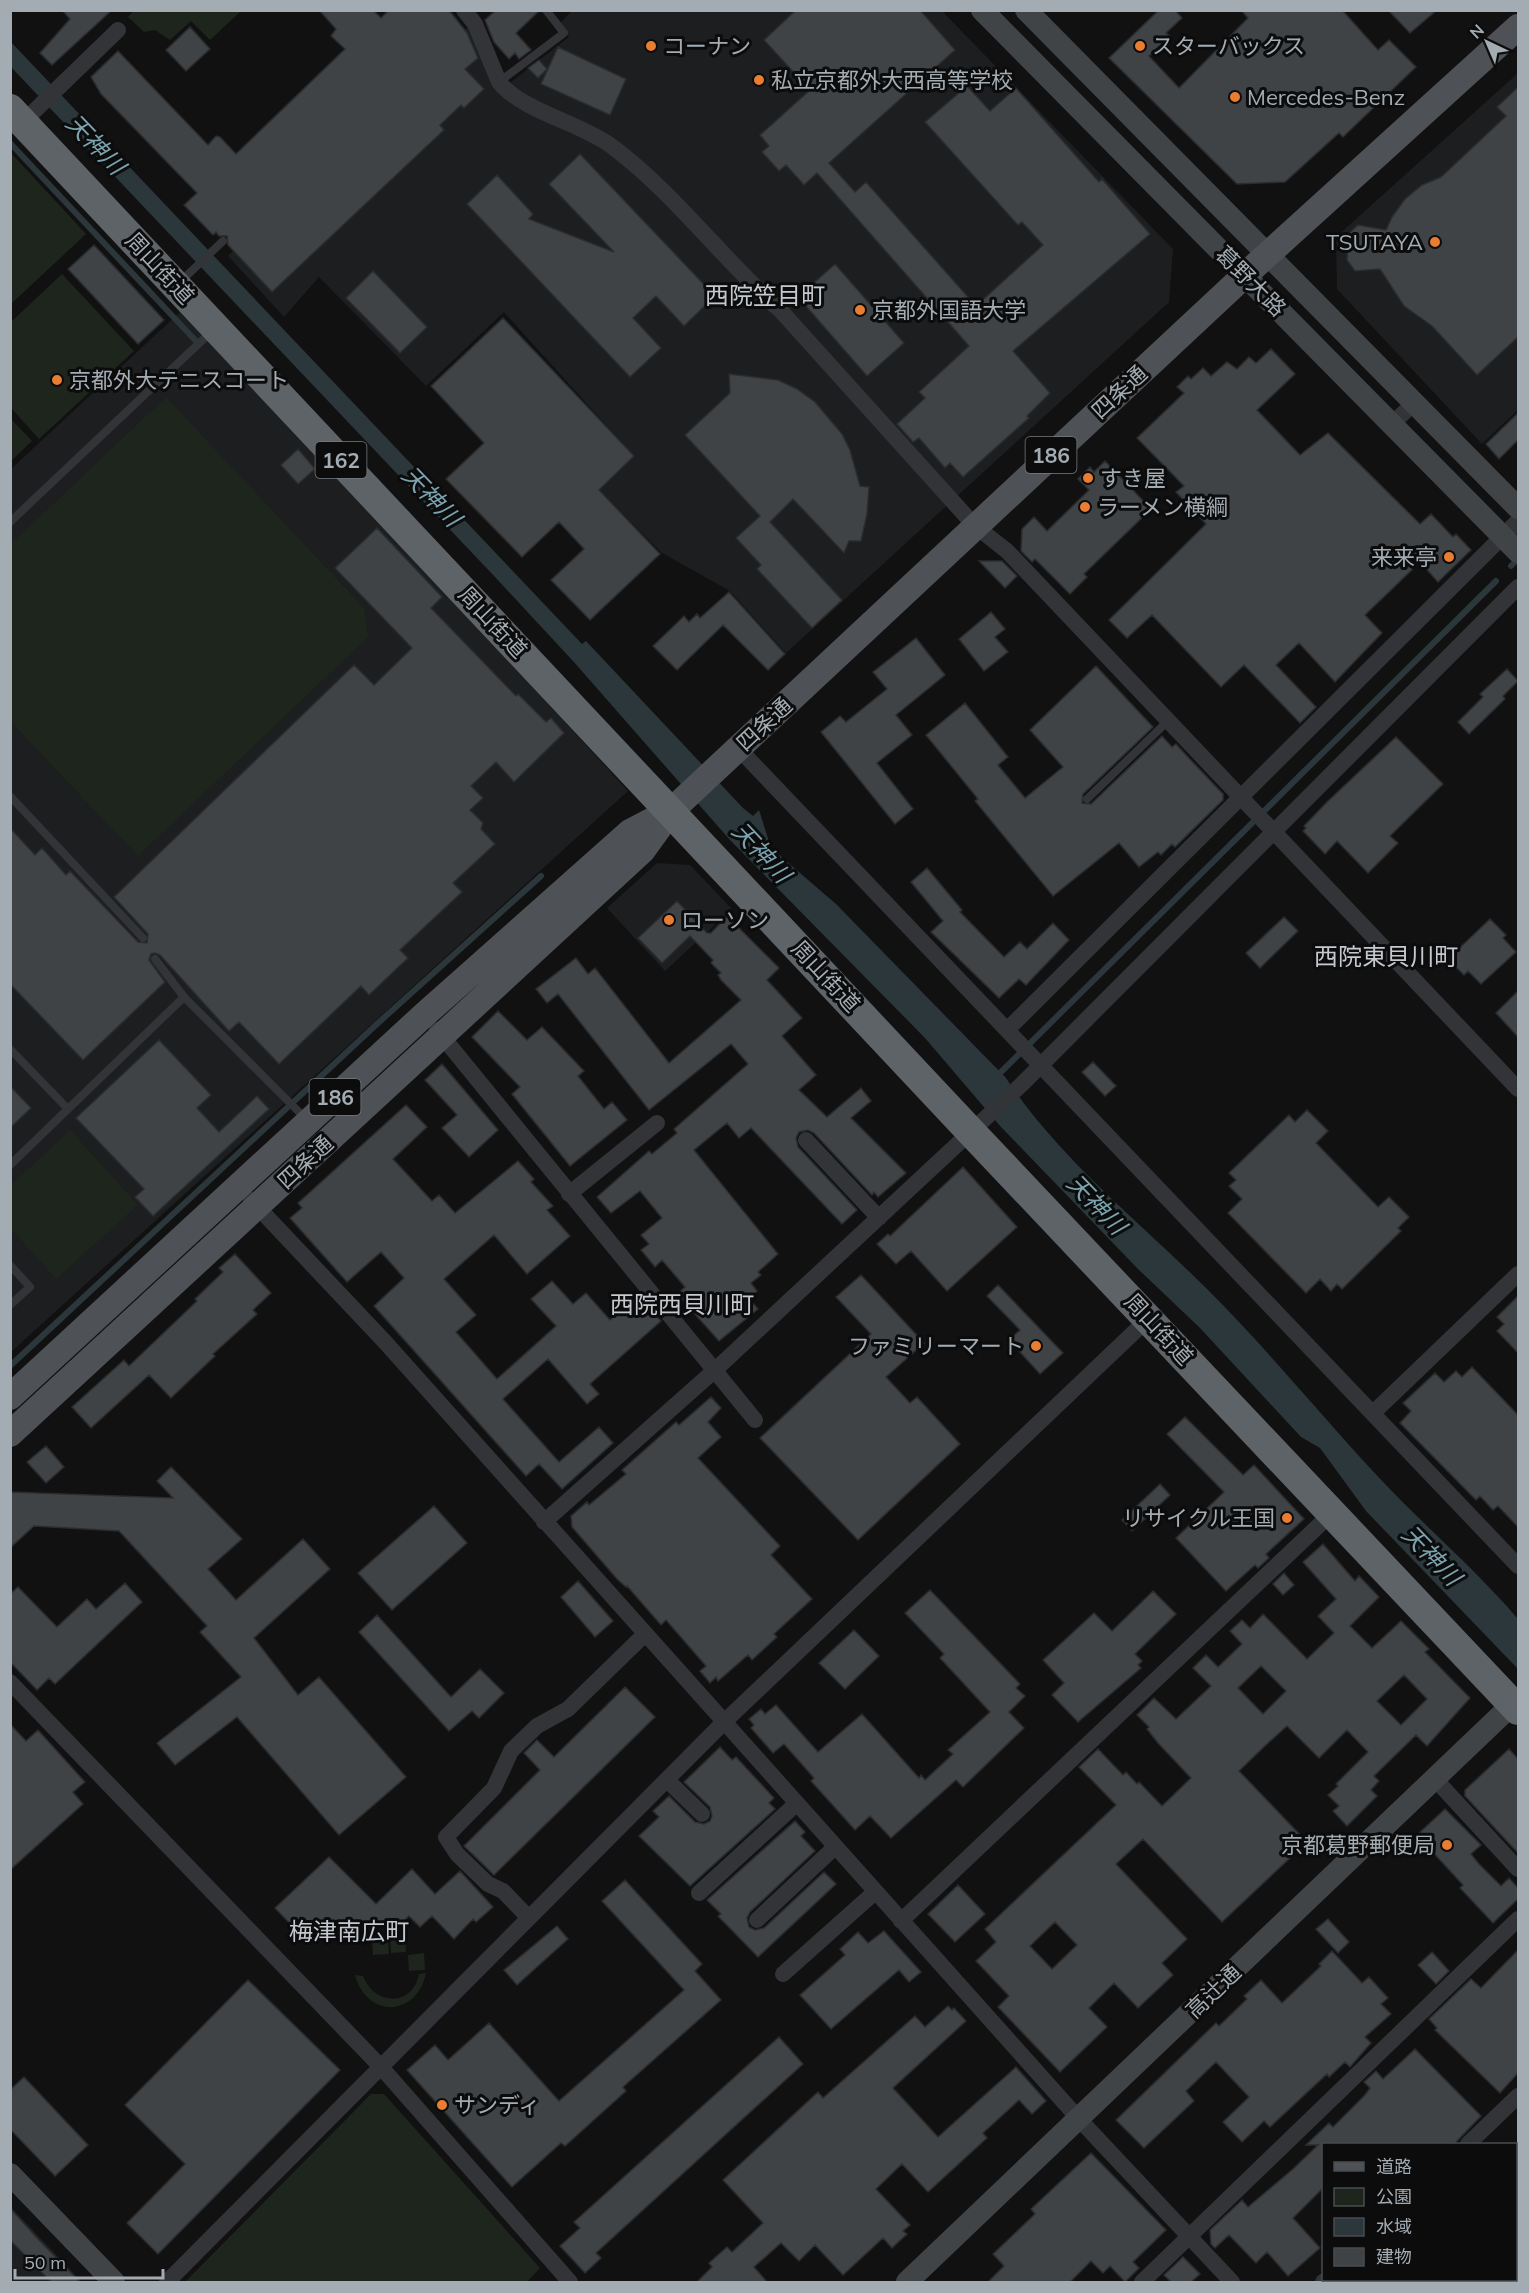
<svg xmlns="http://www.w3.org/2000/svg" width="1529" height="2293" font-family="Mulish,'Noto Sans JP',sans-serif">
	<rect width="100%" height="100%" fill="#111112"/>
	<path fill="#1d1e1f" d="M573,10L942,11L1173,249L1169,302L786,653L730,591L662,553L599,490L634,456L504,312L426,386L319,277L284,317L228,256L470,25L510,83L569,37L560,23Z
		M1518,73V410L1482,444L1337,289L1336,237Z
		M180,312L432,577L628,791L11,1352V469Z
		M657,863L690,865L732,909L665,971L607,908Z
		M11,2207L82,2282H11Z"/>
	<path fill="#1e251d" d="M135,10H239L240,12L210,40L191,21L170,40L155,30L144,32L128,17Z
		M11,153L86,234L11,304Z
		M62,274L134,351L39,439L11,408V322Z
		M166,397L364,608L368,637L138,856L11,722V544Z
		M11,419L32,441L11,461Z
		M70,1130L138,1205L56,1279L11,1229V1185Z
		M405,1937L406,1952L391,1953L390,1938Z
		M388,1938L389,1954L373,1955L372,1939Z
		M424,1953L425,1970L409,1971L408,1955Z
		M426,1973C417,2017 367,2019 355,1975L363,1976C374,2006 413,2007 419,1974Z
		M371,2094H384L540,2268L527,2282H185Z"/>
	<path fill="#2b373a" d="M10,41L582,644L586,641L743,808L753,816L759,810L771,848L836,904L1006,1078C1058,1157 1136,1219 1203,1285C1268,1349 1325,1421 1387,1486C1430,1531 1478,1572 1518,1619V1669L1366,1511L1320,1448L1301,1437L1200,1328L1138,1269L1001,1127L925,1038L730,840L573,661L495,577L11,67Z"/>
	<g fill="none" stroke-linecap="round" stroke-linejoin="round">
		<path stroke="#2b373a" stroke-width="6" d="M10,143L195,340
			M1511,566L1518,559
			M996,1077L1496,581
			M10,1366L377,1024L541,876"/>
	</g>
	<path fill="#404345" stroke="#2b2c2e" stroke-width="1.5" fill-rule="evenodd" d="M62,10H112L52,65L40,53L70,19Z
		M319,10H373L381,18L389,10H449L467,33L478,58L465,69L484,89L464,108L461,105L440,125L444,130L272,292L228,245L227,236H219L216,232L213,235L184,205L197,193L101,94L91,77L118,51L208,145L216,136L220,137L236,154L345,49L331,36L336,29Z
		M496,10H540L516,33L531,50L519,59L515,53L509,59L494,42L485,20Z
		M796,10H920L955,50L829,163L855,192L866,182L976,306L1043,245L1022,222L1018,225L925,122L967,86L990,111L1016,88L1099,182L1102,179L1150,234L1013,351L1050,393L1027,416L1029,418L963,477L950,463L945,468L919,438L913,442L897,424L925,398L919,392L969,346L817,173L804,185L786,165L779,171L762,152L769,146L760,135L810,90L764,40Z
		M1159,10H1175L1182,18L1166,33L1170,36L1149,56L1179,88L1248,18L1241,10H1342L1378,50L1389,40L1416,67L1343,137L1339,133L1285,182L1237,184L1109,58Z
		M1388,10H1437L1410,33Z
		M190,27L210,49L186,71L166,50Z
		M558,47L626,79L610,115L541,84Z
		M539,60L547,69L538,78L528,68Z
		M1518,87V337L1477,375L1432,326L1404,306L1380,269L1355,271L1347,260L1348,234L1358,225L1386,230L1392,217L1405,199L1422,185L1441,177L1506,116L1497,107Z
		M580,154L715,296L684,326L656,296L633,318L661,348L630,377L467,204L497,175L533,214L529,219L614,252L549,184Z
		M94,245L164,320L138,344L68,269Z
		M835,264L904,343L867,376L798,297Z
		M373,271L427,327L400,353L346,298Z
		M503,318L634,456L599,490L660,554L590,620L551,580L584,549L559,522L522,557L446,479L484,443L431,386Z
		M1271,349L1295,374L1257,410L1300,455L1328,433L1420,524L1431,514L1453,537L1456,534L1471,550L1438,582L1420,562L1365,615L1382,633L1335,682L1299,643L1276,665L1316,707L1300,723L1244,665L1221,687L1152,615L1127,638L1109,620L1206,524L1176,492L1184,486L1137,438L1184,393L1177,387L1188,376L1191,379L1203,368L1211,376L1227,362L1237,369L1249,357L1256,363Z
		M729,374L778,380L797,389L815,402L842,434L850,450L860,486L869,487L867,514L861,541H849L844,553L793,499L770,522L842,600L812,628L757,569L761,565L736,538L760,516L685,435L730,393Z
		M1518,413V440L1499,459L1486,444Z
		M298,449L315,469L298,484L281,465Z
		M1105,461L1151,509L1084,574L1087,577L1070,594L1035,559L1032,562L1021,551L1022,529L1034,517L1047,531L1089,490L1078,479L1090,467L1094,472Z
		M377,528L442,597L431,608L516,696L518,694L546,722L551,718L564,733L514,782L496,762L471,786L483,798L470,810L483,823L481,829L495,844L453,883L462,892L400,950L408,958L369,995L361,986L279,1064L239,1022L229,1031L160,955L155,953L151,954L149,960L165,982L83,1060L10,984V828L35,855L42,848L66,875L70,871L138,942L147,943L148,934L114,897L354,665L374,685L412,648L335,568Z
		M979,561H1002L1017,576L1005,588Z
		M729,592L785,654L768,670L723,625L677,670L653,646L684,616L689,622L697,614L700,618Z
		M991,612L1005,629L995,637L1008,652L984,671L959,639Z
		M916,638L945,675L896,715L912,735L877,763L913,809L895,824L821,732L840,716L846,722L887,689L873,672Z
		M1096,666L1153,727L1083,794L1082,803L1091,804L1162,736L1172,747L1176,744L1186,755L1223,794V800L1175,847L1172,844L1161,855L1158,852L1139,867L1119,843L1053,896L975,801L978,799L926,735L965,703L1008,757L998,765L1025,798L1063,767L1030,730Z
		M1507,669L1518,681L1503,696L1505,699L1469,734L1458,722L1483,697L1480,694Z
		M1396,737L1443,784L1390,836L1398,843L1368,873L1337,841L1325,854L1303,831L1306,828L1304,826L1327,802Z
		M927,868L962,910L960,912L1004,957L1020,942L1027,949L1053,923L1069,940L1026,985L1019,979L999,998L931,932L943,921L911,882Z
		M677,901L707,933H711L727,916L779,968L767,980L802,1018L782,1036L816,1075L799,1090L827,1117L861,1088L871,1101L851,1118L906,1173L878,1197L874,1192L872,1195L814,1133L808,1130L799,1132L796,1138L798,1147L857,1210L842,1224L751,1128L739,1138L727,1123L694,1150L778,1254L758,1272L761,1275L751,1283L757,1291L749,1299L758,1309L719,1341L677,1294L685,1287L662,1260L655,1267L641,1250L649,1244L641,1235L662,1218L640,1191L611,1213L597,1197L649,1151L652,1154L677,1133L674,1129L748,1064L731,1044L649,1110L558,994L547,1003L536,989L576,958L588,974L595,968L669,1063L741,1000L721,980L718,975L721,973L711,963L713,960L690,936L662,963L638,938Z
		M1284,917L1298,931L1260,968L1246,953Z
		M1490,919L1506,935L1503,938L1516,952L1481,984L1468,971L1464,975L1448,959Z
		M1518,991V1037L1496,1013Z
		M498,1011L527,1040L542,1027L584,1071L578,1076L604,1109L612,1102L627,1120L570,1166L512,1094L520,1087L472,1037Z
		M159,1040L211,1095L197,1108L219,1132L257,1096L269,1109L153,1216L135,1197L144,1189L76,1118Z
		M1093,1062L1116,1086L1105,1096L1082,1072Z
		M442,1064L498,1130L469,1157L442,1128L457,1115L425,1080Z
		M10,1086L31,1108L10,1128Z
		M406,1105L427,1127L393,1159L432,1201L439,1195L455,1213L518,1161L534,1179L531,1182L553,1206L547,1210L570,1236L527,1274L494,1235L444,1279L476,1315L456,1332L497,1379L556,1326L531,1299L552,1281L573,1304L586,1293L610,1320L637,1295L661,1321L590,1384L599,1394L587,1404L548,1359L503,1399L559,1462L599,1427L613,1443L562,1489L539,1464L526,1476L374,1306L404,1278L381,1252L347,1282L290,1218L302,1208L298,1203Z
		M1307,1110L1328,1131L1316,1143L1378,1207L1389,1197L1409,1217L1398,1228L1401,1231L1342,1289L1337,1284L1331,1291L1320,1279L1306,1293L1228,1213L1242,1199L1229,1186L1236,1180L1229,1173L1289,1115L1295,1122Z
		M963,1167L1017,1227L947,1291L911,1251L896,1264L877,1244L888,1234L890,1236Z
		M235,1254L271,1293L253,1310L257,1314L213,1354L215,1356L171,1398L149,1375L91,1428L72,1407L124,1360L129,1366L197,1301L195,1299L223,1272L219,1268Z
		M861,1275L924,1343L886,1377L910,1403L917,1397L960,1444L858,1540L760,1438L871,1334L836,1297Z
		M998,1285L1063,1353L1040,1374L1009,1340L1020,1330L987,1296Z
		M1518,1296V1353L1497,1331L1504,1324L1497,1317Z
		M1472,1367L1518,1415V1527L1498,1506L1493,1510L1480,1496L1476,1500L1400,1423L1411,1411L1403,1403L1435,1373L1444,1382L1456,1371L1462,1377Z
		M711,1397L721,1408L708,1422L721,1437L698,1458L780,1546L771,1555L812,1599L774,1634L777,1637L752,1660L748,1655L718,1681L716,1677L710,1683L700,1671L706,1666L666,1620L661,1625L627,1586L626,1587L617,1579L572,1527L571,1516L587,1502L589,1505L626,1474L622,1470L676,1422L679,1425Z
		M1185,1417L1243,1475L1254,1465L1304,1519L1266,1554L1269,1558L1258,1568L1255,1565L1226,1591L1176,1538L1224,1492L1167,1434Z
		M46,1446L64,1467L46,1483L27,1462Z
		M171,1467L242,1539L208,1569L236,1600L303,1539L330,1569L254,1638L298,1695L319,1677L406,1777L339,1835L237,1717L175,1765L157,1743L241,1677L200,1632L207,1626L119,1531L34,1526L10,1548V1492L173,1498L157,1481Z
		M1160,1484L1170,1495L1132,1531L1122,1520Z
		M434,1506L467,1543L392,1610L358,1573Z
		M1323,1544L1355,1581L1359,1576L1379,1597L1350,1626L1372,1648L1401,1621L1429,1649L1425,1652L1470,1698L1427,1746L1416,1735L1374,1776L1379,1781L1371,1790L1377,1796L1347,1826L1333,1811L1339,1806L1328,1795L1338,1786L1336,1784L1368,1752L1347,1730L1319,1758L1287,1726L1268,1743L1239,1771L1307,1842L1222,1922L1143,1839L1116,1864L1187,1939L1162,1963L1173,1975L1138,2008L1114,1983L1089,2008L1107,2027L1060,2072L998,2007L1009,1996L976,1961L996,1942L985,1929L1116,1805L1079,1767L1098,1749L1123,1775L1126,1772L1137,1784L1139,1782L1162,1806L1191,1778L1158,1743L1147,1729L1149,1727L1137,1715L1154,1698L1176,1719L1211,1686L1193,1668L1206,1655L1218,1667L1242,1644L1230,1631L1242,1620L1250,1628L1263,1614L1307,1659L1334,1633L1318,1616L1336,1599L1303,1562ZM1261,1666L1286,1691L1263,1714L1238,1688ZM1404,1675L1427,1699L1401,1725L1377,1701ZM1055,1922L1077,1945L1052,1969L1030,1946Z
		M1284,1573L1294,1585L1283,1595L1273,1584Z
		M578,1581L613,1621L595,1637L561,1597Z
		M125,1583L142,1602L55,1684L49,1678L37,1690L10,1662V1594L18,1587L57,1627L87,1599L96,1609Z
		M930,1590L1020,1684L1016,1688L1025,1696L1009,1712L1024,1728L963,1787L956,1780L891,1838L870,1816L855,1830L811,1781L814,1778L784,1744L773,1753L751,1728L754,1725L749,1719L761,1709L765,1714L776,1705L818,1752L862,1714L919,1778L921,1775L925,1780L953,1754L948,1750L990,1712L940,1658L944,1654L905,1613Z
		M1153,1591L1176,1614L1135,1654L1142,1661L1138,1665L1141,1668L1078,1722L1052,1695L1064,1683L1043,1660L1094,1613L1112,1631Z
		M377,1615L451,1697L480,1669L504,1693L479,1718L472,1711L449,1731L359,1632Z
		M854,1630L879,1656L845,1689L819,1663Z
		M625,1687L655,1717L494,1875L464,1846L540,1770L524,1753L537,1740L554,1757Z
		M10,1724L26,1741L38,1730L85,1782L73,1792L83,1804L10,1870Z
		M720,1747L732,1760L736,1757L774,1798L769,1803L775,1809L690,1886L639,1836L659,1817L653,1811L669,1796L695,1822L704,1824L710,1821L712,1816L710,1807L684,1782Z
		M1509,1749L1518,1759V1853L1465,1796V1790Z
		M1445,1809L1481,1845L1471,1854L1479,1864L1501,1886L1509,1878L1518,1888V1899L1493,1923L1460,1888L1463,1885L1417,1835Z
		M795,1821L805,1832L801,1836L815,1851L750,1912L747,1918L749,1927L755,1930L764,1928L824,1872L836,1884L758,1957L718,1916L721,1914L707,1900Z
		M329,1857L376,1904L412,1869L435,1894L460,1871L493,1907L476,1922L473,1919L454,1939L432,1916L420,1927L409,1916L395,1929L386,1919L371,1933L361,1922L349,1933L337,1921L324,1934L313,1923L301,1935L275,1908Z
		M625,1880L702,1964L695,1971L721,2000L623,2087L626,2091L565,2146L561,2143L512,2187L407,2070L435,2045L448,2060L489,2023L559,2101L684,1990L602,1901Z
		M958,1885L985,1914L955,1942L928,1914Z
		M1328,1919L1349,1942L1338,1953L1316,1929Z
		M557,1926L568,1939L517,1985L504,1970Z
		M884,1931L921,1972L909,1982L899,1970L831,2029L800,1995L845,1955L840,1949L858,1932L868,1943Z
		M1518,1950V2073L1500,2093L1435,2030L1437,2028L1429,2019L1471,1979L1481,1988Z
		M1332,1951L1362,1983L1369,1977L1388,1998L1381,2004L1391,2014L1365,2037L1371,2043L1350,2067L1345,2062L1329,2077L1327,2074L1270,2127L1264,2121L1242,2142L1223,2122L1249,2097L1216,2062L1186,2091L1194,2101L1144,2148L1116,2120L1216,2023L1219,2026L1247,1999L1244,1996L1261,1980L1282,2003L1321,1966L1319,1964Z
		M1432,1952L1449,1971L1436,1984L1418,1965Z
		M248,1980L340,2070L158,2254L127,2223L185,2164L125,2105Z
		M948,2006L952,2010L954,2008L966,2021L893,2088L938,2137L1016,2067L1046,2101L1032,2114L1019,2100L983,2133L987,2138L928,2192L902,2164L876,2189L910,2225L903,2231L907,2234L892,2248L883,2238L843,2275L815,2245L799,2261L781,2243L754,2267L768,2283H696L712,2267L709,2263L727,2247L732,2252L763,2223L723,2180L818,2092L823,2098L915,2016L925,2027Z
		M779,2037L803,2064L596,2253L601,2258L585,2273L560,2246L580,2228L574,2222Z
		M1415,2049L1481,2116L1458,2140L1454,2145H1323V2188L1293,2218L1320,2248L1288,2276L1267,2252L1256,2263L1229,2235L1215,2248L1211,2244L1210,2230L1242,2200L1248,2207L1293,2169L1318,2145H1306L1329,2123L1333,2127L1365,2095L1370,2088L1364,2082L1376,2071L1383,2079Z
		M24,2077L88,2145L55,2176L10,2129V2090Z
		M1091,2153L1166,2230L1133,2262L1139,2268L1125,2282L1110,2266L1103,2273L1091,2261L1069,2283H987L1004,2266L993,2254L1035,2214L1031,2209Z
		M10,2208L39,2240L81,2283H52L10,2240Z
		M1183,2257L1200,2274L1190,2283H1172L1164,2275Z"/>
	<g fill="none" stroke-linecap="round" stroke-linejoin="round">
		<path stroke="#323437" stroke-width="8" d="M499,82L564,33L546,10
			M180,282L223,241
			M10,522L211,332
			M10,796L143,938
			M1087,799L1169,720
			M155,959L184,997
			M10,1049L68,1109L10,1165
			M68,1109L184,997L307,1120
			M10,1265L30,1287L10,1305"/>
		<path stroke="#323437" stroke-width="16" d="M464,10L475,24L499,82C522,111 578,122 610,145C674,192 722,259 781,311L974,525L1007,551L1518,1089
			M23,122L118,30
			M1392,424L1414,403
			M738,748L1518,1566
			M437,1030L755,1420
			M1007,1030L1518,521
			M806,1140L879,1218
			M569,1194L657,1123
			M251,1200L385,1342L1079,2119L1232,2282
			M1373,1413L1518,1274
			M544,1522L715,1370L1021,1085L1518,587
			M10,1682L381,2067L570,2282
			M1435,1779L1518,1869
			M667,1780L702,1814
			M699,1893L796,1804
			M529,1918L503,1891L488,1884L457,1854L446,1837L494,1788L511,1751L537,1726L568,1709L644,1635
			M757,1920L835,1847
			M901,1921L1332,1513
			M783,1974L875,1892
			M1468,2144L1518,2096
			M1381,2280L1384,2282
			M167,2282L723,1723L1149,1318
			M1142,2282L1518,1919
			M1323,2282L1326,2280"/>
		<path stroke="#404447" stroke-width="22" d="M982,10L1518,552
			M1026,10L1518,508
			M10,2174L114,2282
			M907,2282L1518,1699"/>
		<path stroke="#4e5256" stroke-width="26" d="M10,1397L424,1015L630,832L668,812
			M10,1434L642,851L671,811L1245,275L1518,27"/>
		<path stroke="#5e6368" stroke-width="30" d="M10,109L971,1132L1518,1710"/>
	</g>
	<g fill="#e97d32" stroke="#0c0c0d" stroke-width="2">
		<circle cx="651" cy="46" r="6"/>
		<circle cx="1140" cy="46" r="6"/>
		<circle cx="759" cy="80" r="6"/>
		<circle cx="1235" cy="97" r="6"/>
		<circle cx="1435" cy="242" r="6"/>
		<circle cx="860" cy="310" r="6"/>
		<circle cx="57" cy="380" r="6"/>
		<circle cx="1088" cy="478" r="6"/>
		<circle cx="1085" cy="507" r="6"/>
		<circle cx="1449" cy="557" r="6"/>
		<circle cx="669" cy="920" r="6"/>
		<circle cx="1036" cy="1346" r="6"/>
		<circle cx="1287" cy="1518" r="6"/>
		<circle cx="1447" cy="1845" r="6"/>
		<circle cx="442" cy="2105" r="6"/>
	</g>
	<g text-anchor="middle" dominant-baseline="central" stroke-width="6" stroke-linejoin="round" paint-order="stroke">
		<g fill="#0c0c0d" stroke="#767c81" stroke-width="1.5">
			<rect x="1025.5" y="437" width="51" height="36" rx="4.5"/>
			<rect x="315.5" y="442" width="51" height="36" rx="4.5"/>
			<rect x="309.5" y="1079" width="51" height="36" rx="4.5"/>
		</g>
		<g font-size="21" font-weight="bold" fill="#a3acb3">
			<text x="1051" y="455">186</text>
			<text x="341" y="460">162</text>
			<text x="335" y="1097">186</text>
		</g>
		<g font-size="22" fill="#a3acb3" stroke="#0c0c0d" text-anchor="start">
			<text x="663" y="46">コーナン</text>
			<text x="1152" y="46">スターバックス</text>
			<text x="771" y="80">私立京都外大西高等学校</text>
			<text x="1247" y="97">Mercedes-Benz</text>
			<text x="1423" y="242" text-anchor="end">TSUTAYA</text>
			<text x="872" y="310">京都外国語大学</text>
			<text x="69" y="380">京都外大テニスコート</text>
			<text x="1100" y="478">すき屋</text>
			<text x="1097" y="507">ラーメン横綱</text>
			<text x="1437" y="557" text-anchor="end">来来亭</text>
			<text x="681" y="920">ローソン</text>
			<text x="1024" y="1346" text-anchor="end">ファミリーマート</text>
			<text x="1275" y="1518" text-anchor="end">リサイクル王国</text>
			<text x="1435" y="1845" text-anchor="end">京都葛野郵便局</text>
			<text x="454" y="2105">サンディ</text>
		</g>
		<g font-size="22" fill="#a3acb3" stroke="#0c0c0d">
			<text transform="translate(160 268) rotate(47)">周山街道</text>
			<text transform="translate(1251 281) rotate(45)">葛野大路</text>
			<text transform="translate(1119 392) rotate(-43)">四条通</text>
			<text transform="translate(493 622) rotate(47)">周山街道</text>
			<text transform="translate(764 724) rotate(-43)">四条通</text>
			<text transform="translate(826 976) rotate(47)">周山街道</text>
			<text transform="translate(305 1162) rotate(-43)">四条通</text>
			<text transform="translate(1159 1329) rotate(47)">周山街道</text>
			<text transform="translate(1213 1991) rotate(-44)">高辻通</text>
		</g>
		<g font-size="24" font-style="italic" fill="#7ba2ad" stroke="#0c0c0d">
			<text transform="translate(96 144) rotate(46)">天神川</text>
			<text transform="translate(432 496) rotate(46)">天神川</text>
			<text transform="translate(762 852) rotate(47)">天神川</text>
			<text transform="translate(1097 1204) rotate(46)">天神川</text>
			<text transform="translate(1432 1555) rotate(46)">天神川</text>
		</g>
		<g font-size="24" fill="#c4c9cf" stroke="#0c0c0d">
			<text x="765" y="295">西院笠目町</text>
			<text x="1386" y="956">西院東貝川町</text>
			<text x="682" y="1304">西院西貝川町</text>
			<text x="349" y="1931">梅津南広町</text>
		</g>
	</g>
	<rect width="1529" height="2293" fill="none" stroke="#a3acb3" stroke-width="24"/>
	<rect x="1322" y="2143" width="195" height="138" fill="#0c0c0d" stroke="#484c4f" stroke-width="1.5"/>
	<rect x="1334" y="2162" width="30" height="9" fill="#4e5256" stroke="#484c4f" stroke-width="1.5"/>
	<text x="1376" y="2173" font-size="18" fill="#a3acb3">道路</text>
	<rect x="1334" y="2188" width="30" height="18" fill="#1e251d" stroke="#484c4f" stroke-width="1.5"/>
	<text x="1376" y="2203" font-size="18" fill="#a3acb3">公園</text>
	<rect x="1334" y="2218" width="30" height="18" fill="#2b373a" stroke="#484c4f" stroke-width="1.5"/>
	<text x="1376" y="2233" font-size="18" fill="#a3acb3">水域</text>
	<rect x="1334" y="2248" width="30" height="18" fill="#404345" stroke="#484c4f" stroke-width="1.5"/>
	<text x="1376" y="2263" font-size="18" fill="#a3acb3">建物</text>
	<g transform="translate(1487 42) rotate(316)" stroke="#0c0c0d" stroke-width="4.5" paint-order="stroke">
	<path d="M0-4.5L10 22L0 15L-10 22Z" fill="#a3acb3"/>
	<text y="-9" font-size="16" font-weight="bold" text-anchor="middle" fill="#a3acb3">N</text>
	</g>
	<path d="M15 2269v9h148v-9" fill="none" stroke="#a3acb3" stroke-width="3"/>
	<text x="24" y="2269" font-size="18" fill="#a3acb3" stroke="#0c0c0d" stroke-width="4.5" paint-order="stroke">50 m</text>
</svg>
